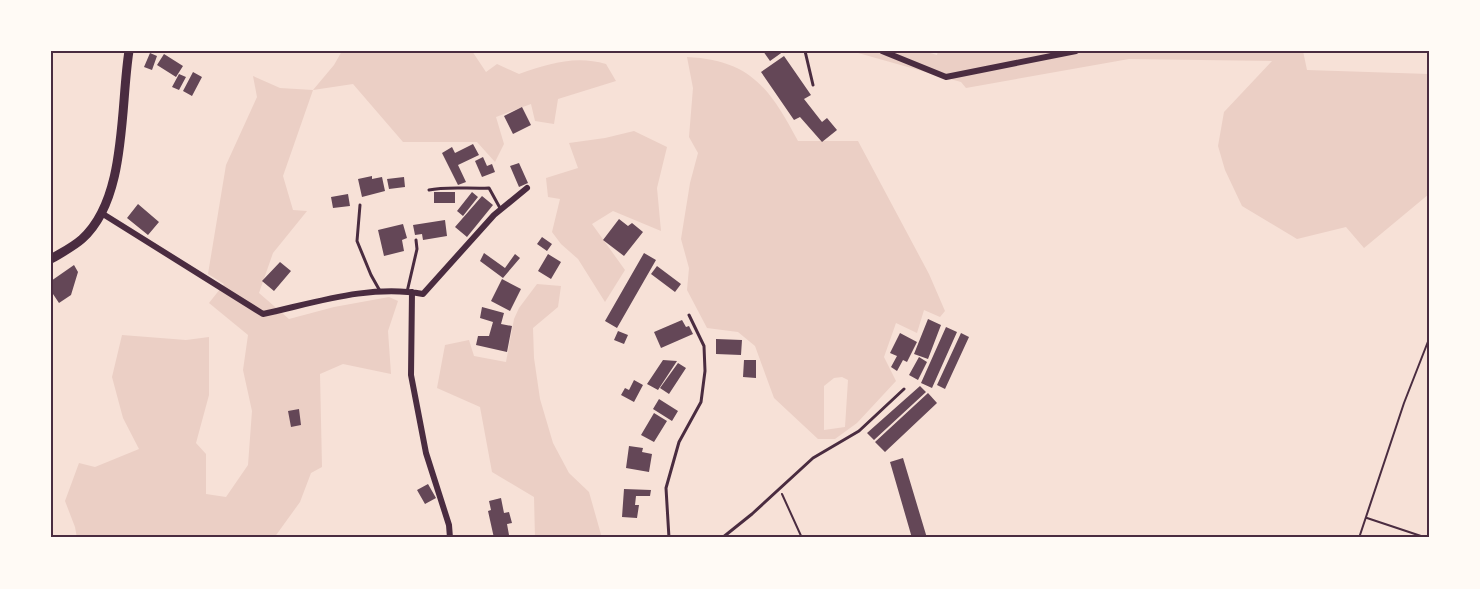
<svg xmlns="http://www.w3.org/2000/svg" width="1480" height="589" font-family="'Roboto Serif',serif">
	<rect width="100%" height="100%" fill="#f7e1d7"/>
	<path fill="#ebcfc5" fill-rule="evenodd" d="M342,51H472L486,72L497,64L519,74C548,64 575,55 606,64L616,81L558,99L554,124L535,121L531,104L496,117L504,144L495,162L477,142H403L353,84L313,90L283,176L293,210L307,211L273,253L259,293L289,319L334,307L389,297L398,301L388,331L391,374L343,364L320,374L322,467L311,473L300,502L274,538H77L75,527L65,501L79,463L95,467L139,449L123,418L112,377L122,335L186,340L209,337V395L196,443L206,454V494L226,497L248,465L252,411L243,370L248,335L209,303L224,284L208,274L226,165L257,97L253,76L280,88L313,90L334,65Z
		M851,51H923L937,55L938,51H1303L1307,70L1429,74V194L1364,248L1346,227L1297,239L1242,206L1225,170L1218,146L1224,112L1272,61L1129,59L966,88L961,82Z
		M687,57C751,60 770,89 798,141H858L929,274L945,311L940,317L924,310L917,333L896,323L884,357L896,381L857,423L835,439H818L774,398L755,346L738,332L707,328L687,290L689,268L681,239L690,183L698,153L689,137L693,88ZM842,377L848,380L845,427L824,430V386L834,378Z
		M634,131L667,147L657,188L661,231L613,211L592,224L625,270L605,302L578,259L561,244L552,232L560,199L548,197L546,178L578,168L569,143L605,138Z
		M537,284L561,286L558,307L533,328L534,358L540,399L553,443L569,473L589,492L602,538H535L534,497L492,472L480,407L437,388L445,345L469,340L474,356L506,362L514,319L519,308Z"/>
	<path fill="#644757" d="M763,51H784L770,61Z
		M150,53L157,56L152,70L144,67Z
		M164,54L183,66L176,77L157,65Z
		M784,56L811,95L804,99L822,122L827,118L837,130L822,142L800,117L794,120L761,72Z
		M193,72L202,77L192,96L183,91Z
		M179,74L186,77L179,90L172,87Z
		M522,107L531,125L513,134L504,116Z
		M473,144L479,155L458,165L466,182L458,185L442,153L452,147L455,153Z
		M483,157L487,166L492,164L495,172L482,177L475,161Z
		M519,163L528,183L519,187L510,166Z
		M372,176V179L382,177L385,191L362,197L358,179Z
		M404,177L405,187L389,189L387,179Z
		M434,192H455V203H434Z
		M472,192L478,197L463,216L457,211Z
		M348,194L350,206L333,208L331,197Z
		M482,196L493,205L467,237L455,227Z
		M138,204L159,222L148,235L127,218Z
		M619,219L628,226L632,223L643,232L624,256L603,240Z
		M445,220L447,236L423,240L422,234L415,235L413,225Z
		M403,224L407,238L402,240L404,251L384,256L378,230Z
		M542,237L552,244L547,251L537,244Z
		M484,253L505,268L515,254L520,258L503,278L480,261Z
		M644,253L656,260L617,328L605,321Z
		M548,254L561,262L551,279L538,271Z
		M280,262L291,271L274,291L262,281Z
		M74,265L78,272L71,295L59,303L51,291V281Z
		M657,266L681,284L675,292L651,274Z
		M502,279L521,289L510,311L491,301Z
		M482,307L504,313L501,324L512,326L507,352L476,345L478,336H489L493,322L480,318Z
		M928,319L941,325L928,359L914,354Z
		M682,320L686,327L689,326L693,334L661,348L654,332Z
		M946,327L957,332L932,388L921,383Z
		M618,331L628,335L624,344L614,340Z
		M900,333L917,342L907,362L903,360L897,371L891,367L897,356L890,353Z
		M961,333L969,337L945,389L937,385Z
		M716,339L742,340L741,355L716,354Z
		M919,357L927,362L918,380L909,375Z
		M663,360L677,361L658,390L647,384Z
		M744,360H756V378L743,377Z
		M678,363L686,368L669,394L660,388Z
		M634,380L643,385L634,402L621,395L625,388L629,390Z
		M920,386L926,392L874,440L867,433Z
		M928,393L937,403L885,452L875,442Z
		M659,399L678,411L672,421L653,409Z
		M299,409L301,425L291,427L288,411Z
		M654,413L667,421L654,442L641,435Z
		M629,446L643,448L642,452L652,454L649,472L626,468Z
		M903,458L927,538H912L890,462Z
		M428,484L436,498L425,504L417,490Z
		M624,489L651,490L650,496H636L635,505H639L637,518L622,517Z
		M501,498L504,513L509,512L512,523L507,524L509,535L494,538L488,511L491,510L489,501Z"/>
	<g fill="none" stroke-linecap="round" stroke-linejoin="round">
		<path stroke="#4a2c40" stroke-width="2" d="M782,494L802,538
			M1367,518L1427,538
			M1359,538L1404,403L1429,339"/>
		<path stroke="#4a2c40" stroke-width="3" d="M805,51L813,85
			M429,190C446,186 470,189 489,188L500,208
			M360,205L357,241L371,275L380,291
			M407,292L417,249L416,240
			M669,538L666,488L679,442L701,402L705,371L704,346L689,315
			M722,538L752,514L813,458L859,431L904,389"/>
		<path stroke="#4a2c40" stroke-width="6" d="M882,51L946,77L1076,51
			M103,214L263,314C314,303 370,284 423,294L494,215L527,188
			M412,292L411,375L426,453L449,525L450,538"/>
		<path stroke="#4a2c40" stroke-width="9" d="M51,259C61,253 73,247 82,239C127,199 120,107 129,51"/>
	</g>
	<rect width="1480" height="589" fill="none" stroke="#fffaf5" stroke-width="105"/>
	<rect x="52" y="52" width="1376" height="484" fill="none" stroke="#4a2c40" stroke-width="2"/>
</svg>
